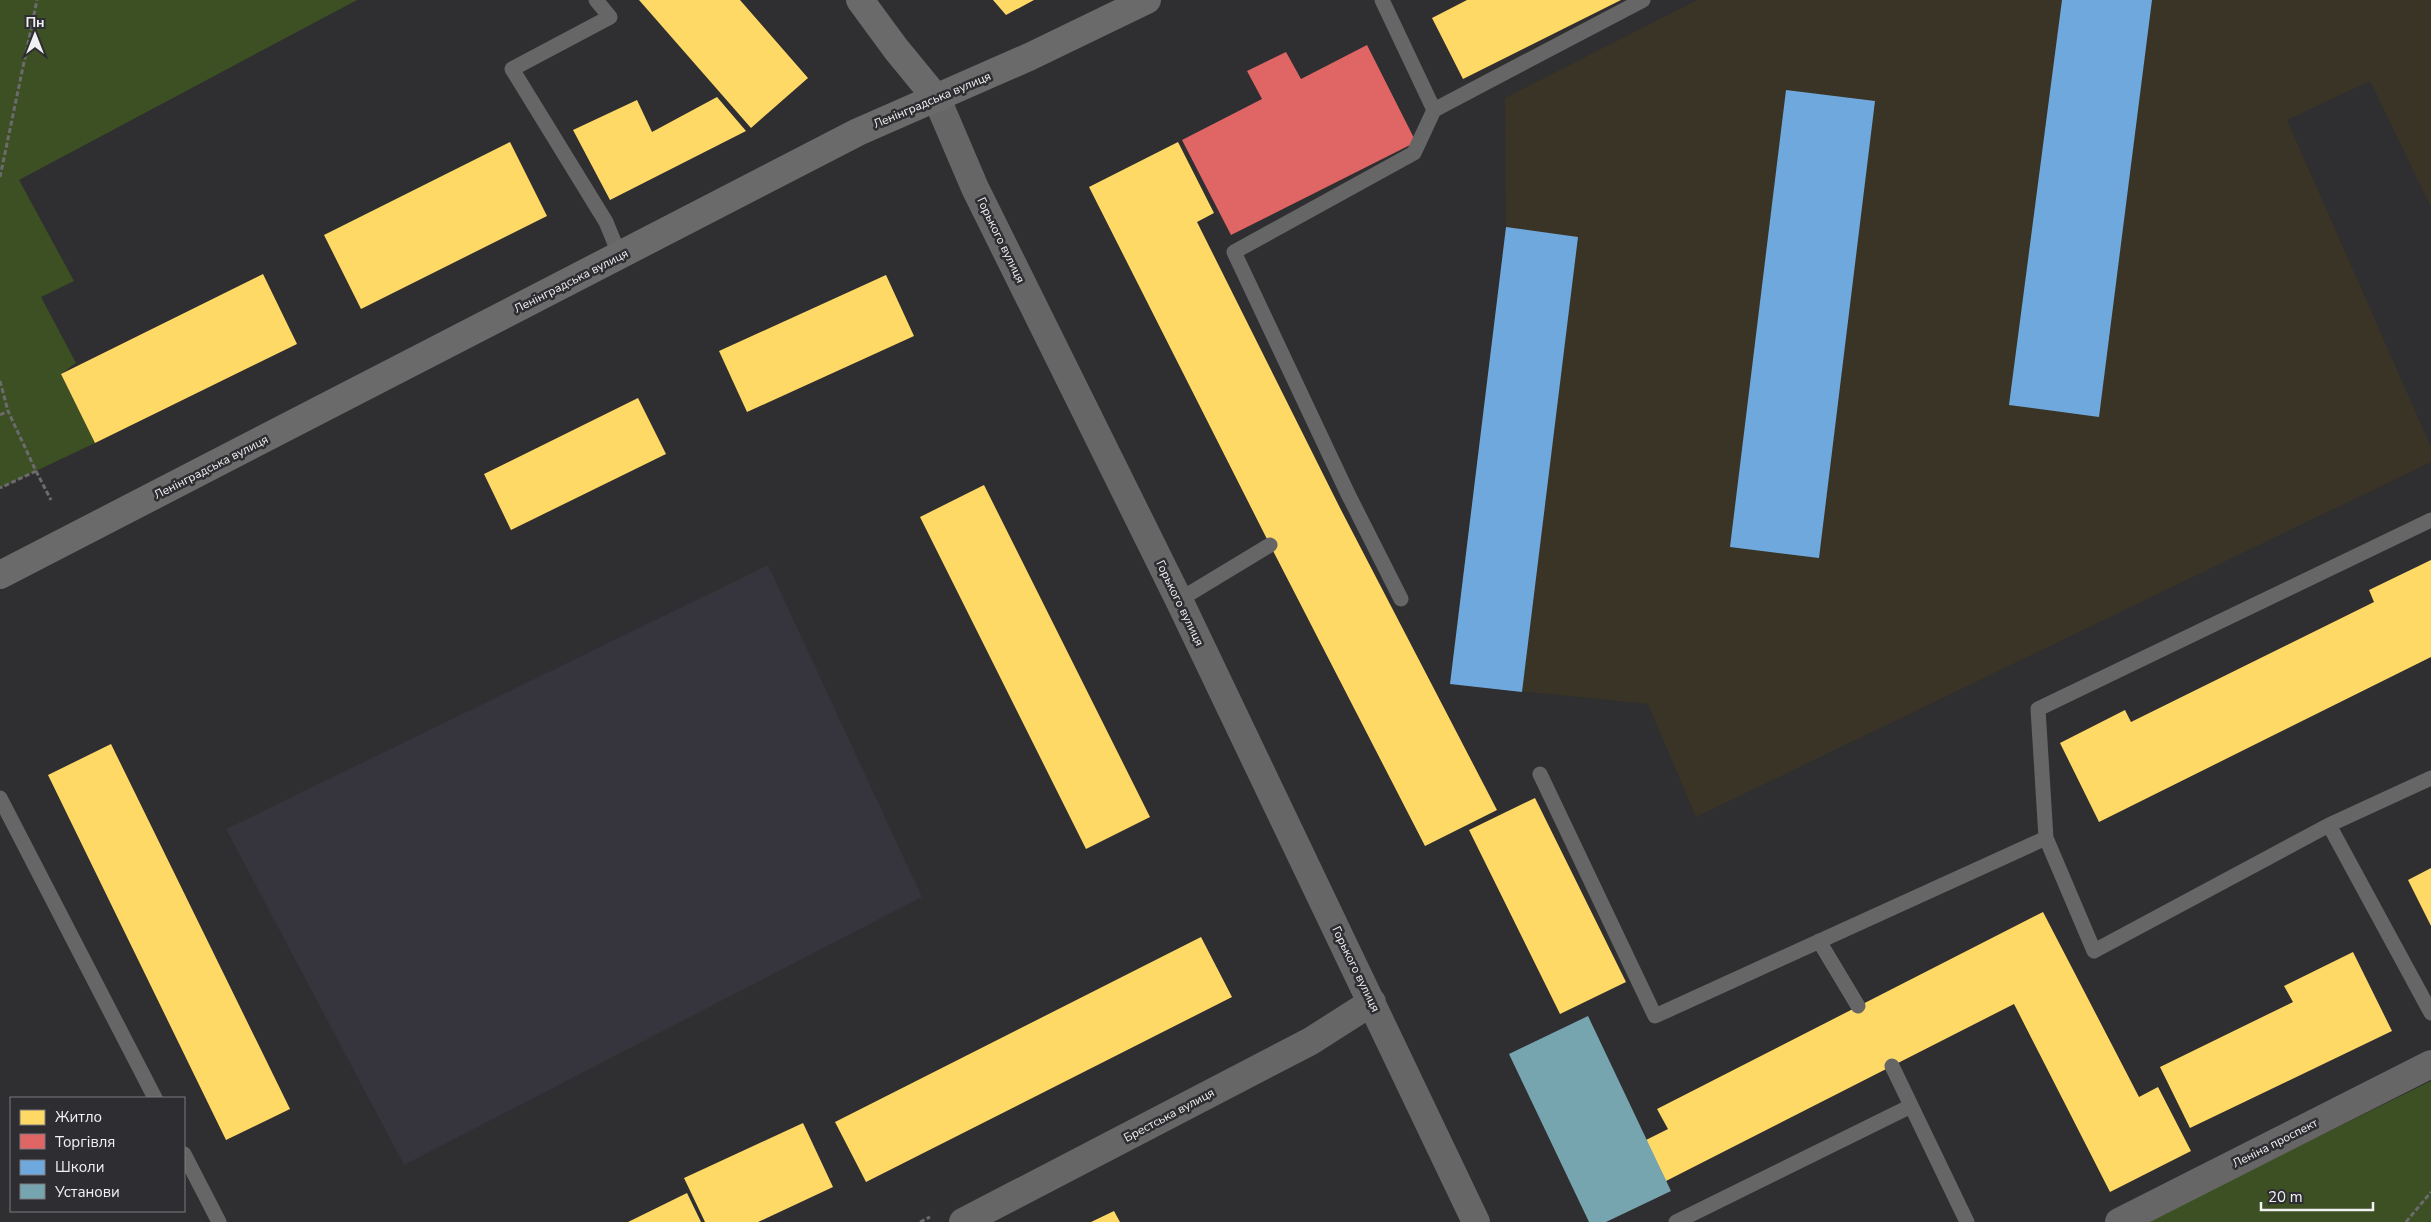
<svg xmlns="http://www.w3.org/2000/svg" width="2431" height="1222" font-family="'Nunito Sans',sans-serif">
	<rect width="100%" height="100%" fill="#2f2e30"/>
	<path fill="#36343c" d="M768,565L922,897L404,1165L226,829Z"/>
	<path fill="#3a3426" d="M1697,0H2431V207L2370,81L2287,120L2431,447V462L1696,817L1648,704L1450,684L1506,227L1505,98Z"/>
	<path fill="#3c5023" d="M0,0H357L19,180L74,281L41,297L76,363L61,374L95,443L0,488Z
		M2431,1081V1222H2145Z"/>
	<path fill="#ffd966" d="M639,0H740L808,78L751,128Z
		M993,0H1034L1006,15Z
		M1467,0H1621L1463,79L1432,18Z
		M717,97L746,131L610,200L573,130L637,100L652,132Z
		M510,142L547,216L361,309L324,235Z
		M1178,142L1214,213L1197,222L1340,508L1497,810L1425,846L1270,545L1089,187Z
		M263,274L297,344L95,443L61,374Z
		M886,275L914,336L747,412L719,351Z
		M638,398L666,454L511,530L484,474Z
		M984,485L1150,817L1086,849L920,517Z
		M2431,560V657L2099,822L2060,743L2125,710L2131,722L2374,602L2369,590Z
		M111,744L290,1109L226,1140L48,775Z
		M1535,798L1626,982L1560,1014L1469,830Z
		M2431,868V926L2408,880Z
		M2043,912L2139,1097L2158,1087L2191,1151L2110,1192L2014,1004L1666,1181L1646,1140L1668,1129L1657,1109Z
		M1201,937L1232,997L866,1182L835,1122Z
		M2353,952L2392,1031L2190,1128L2160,1067L2293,1002L2284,986Z
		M803,1123L833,1187L758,1222H705L684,1178Z
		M687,1193L701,1222H628Z
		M1114,1211L1120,1222H1091Z"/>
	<path fill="#e06666" d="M1367,45L1416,142L1231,235L1182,140L1262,99L1247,71L1286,52L1301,79Z"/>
	<path fill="#6fa8dc" d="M2062,0H2152L2099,417L2009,405Z
		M1786,90L1875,101L1819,558L1730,547Z
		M1506,227L1578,237L1522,692L1450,684Z"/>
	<path fill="#76a5af" d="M1588,1016L1671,1191L1606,1222H1589L1509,1054Z"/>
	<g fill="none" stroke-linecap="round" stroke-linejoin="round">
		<path stroke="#6b6a6c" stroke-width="3" stroke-dasharray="5 2.5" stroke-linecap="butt" d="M0,177L37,0
			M0,381L8,411
			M0,415L8,411L36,471L0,488
			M36,471L51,500
			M920,1222L930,1217
			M2406,1222L2431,1192"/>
		<path stroke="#676667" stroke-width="15" d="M596,0L610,17L512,69L606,222L620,256
			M1382,0L1434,110L1643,0
			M1401,599L1347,492L1234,252L1414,153L1434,110
			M1179,600L1270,545
			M1540,774L1655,1016L2046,838L2094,951L2329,825L2431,778
			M0,798L155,1098
			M2329,825L2431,1013
			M2046,838L2038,709L2431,520
			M1819,941L1858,1006
			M1892,1066L1967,1222
			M184,1154L219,1222
			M1676,1222L1911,1106"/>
		<path stroke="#676667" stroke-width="28" d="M937,99L975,188L1179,600L1476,1222
			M963,1222L1311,1041L1372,1002
			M2119,1222L2431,1064"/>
		<path stroke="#6a6a6a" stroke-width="28" d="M860,0L896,49L937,99
			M0,575L858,132L1029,57L1147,0"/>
	</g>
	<g text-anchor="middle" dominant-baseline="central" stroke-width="5" stroke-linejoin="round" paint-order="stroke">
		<g font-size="12" fill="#f1f0f2" stroke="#2e2d31">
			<text transform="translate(932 100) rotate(-23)">Ленінградська вулиця</text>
			<text transform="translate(1001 240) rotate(64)">Горького вулиця</text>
			<text transform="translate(571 281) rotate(-27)">Ленінградська вулиця</text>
			<text transform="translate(211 467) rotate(-27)">Ленінградська вулиця</text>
			<text transform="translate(1180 603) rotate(64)">Горького вулиця</text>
			<text transform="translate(1356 969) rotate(64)">Горького вулиця</text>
			<text transform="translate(1169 1115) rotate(-28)">Брестська вулиця</text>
			<text transform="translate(2275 1143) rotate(-27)">Леніна проспект</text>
		</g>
	</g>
	<rect x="10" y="1097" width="175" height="115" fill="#2e2d31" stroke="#7c7b7e"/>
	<rect x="20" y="1110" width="25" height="15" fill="#ffd966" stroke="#7c7b7e"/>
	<text x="55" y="1122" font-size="15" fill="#f1f0f2">Житло</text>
	<rect x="20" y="1134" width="25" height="15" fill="#e06666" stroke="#7c7b7e"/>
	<text x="55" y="1147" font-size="15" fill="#f1f0f2">Торгівля</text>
	<rect x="20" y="1160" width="25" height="15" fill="#6fa8dc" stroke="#7c7b7e"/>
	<text x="55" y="1172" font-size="15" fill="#f1f0f2">Школи</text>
	<rect x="20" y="1184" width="25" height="15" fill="#76a5af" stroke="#7c7b7e"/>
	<text x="55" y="1197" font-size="15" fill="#f1f0f2">Установи</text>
	<g transform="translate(35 35)" stroke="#2e2d31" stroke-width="4" paint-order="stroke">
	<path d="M0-4L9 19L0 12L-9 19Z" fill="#f1f0f2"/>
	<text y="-8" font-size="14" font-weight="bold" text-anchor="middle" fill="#f1f0f2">Пн</text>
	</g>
	<path d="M2261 1202v8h112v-8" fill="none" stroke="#f1f0f2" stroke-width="2.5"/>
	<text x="2268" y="1202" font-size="15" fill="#f1f0f2" stroke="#2e2d31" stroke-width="4" paint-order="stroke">20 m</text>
</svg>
